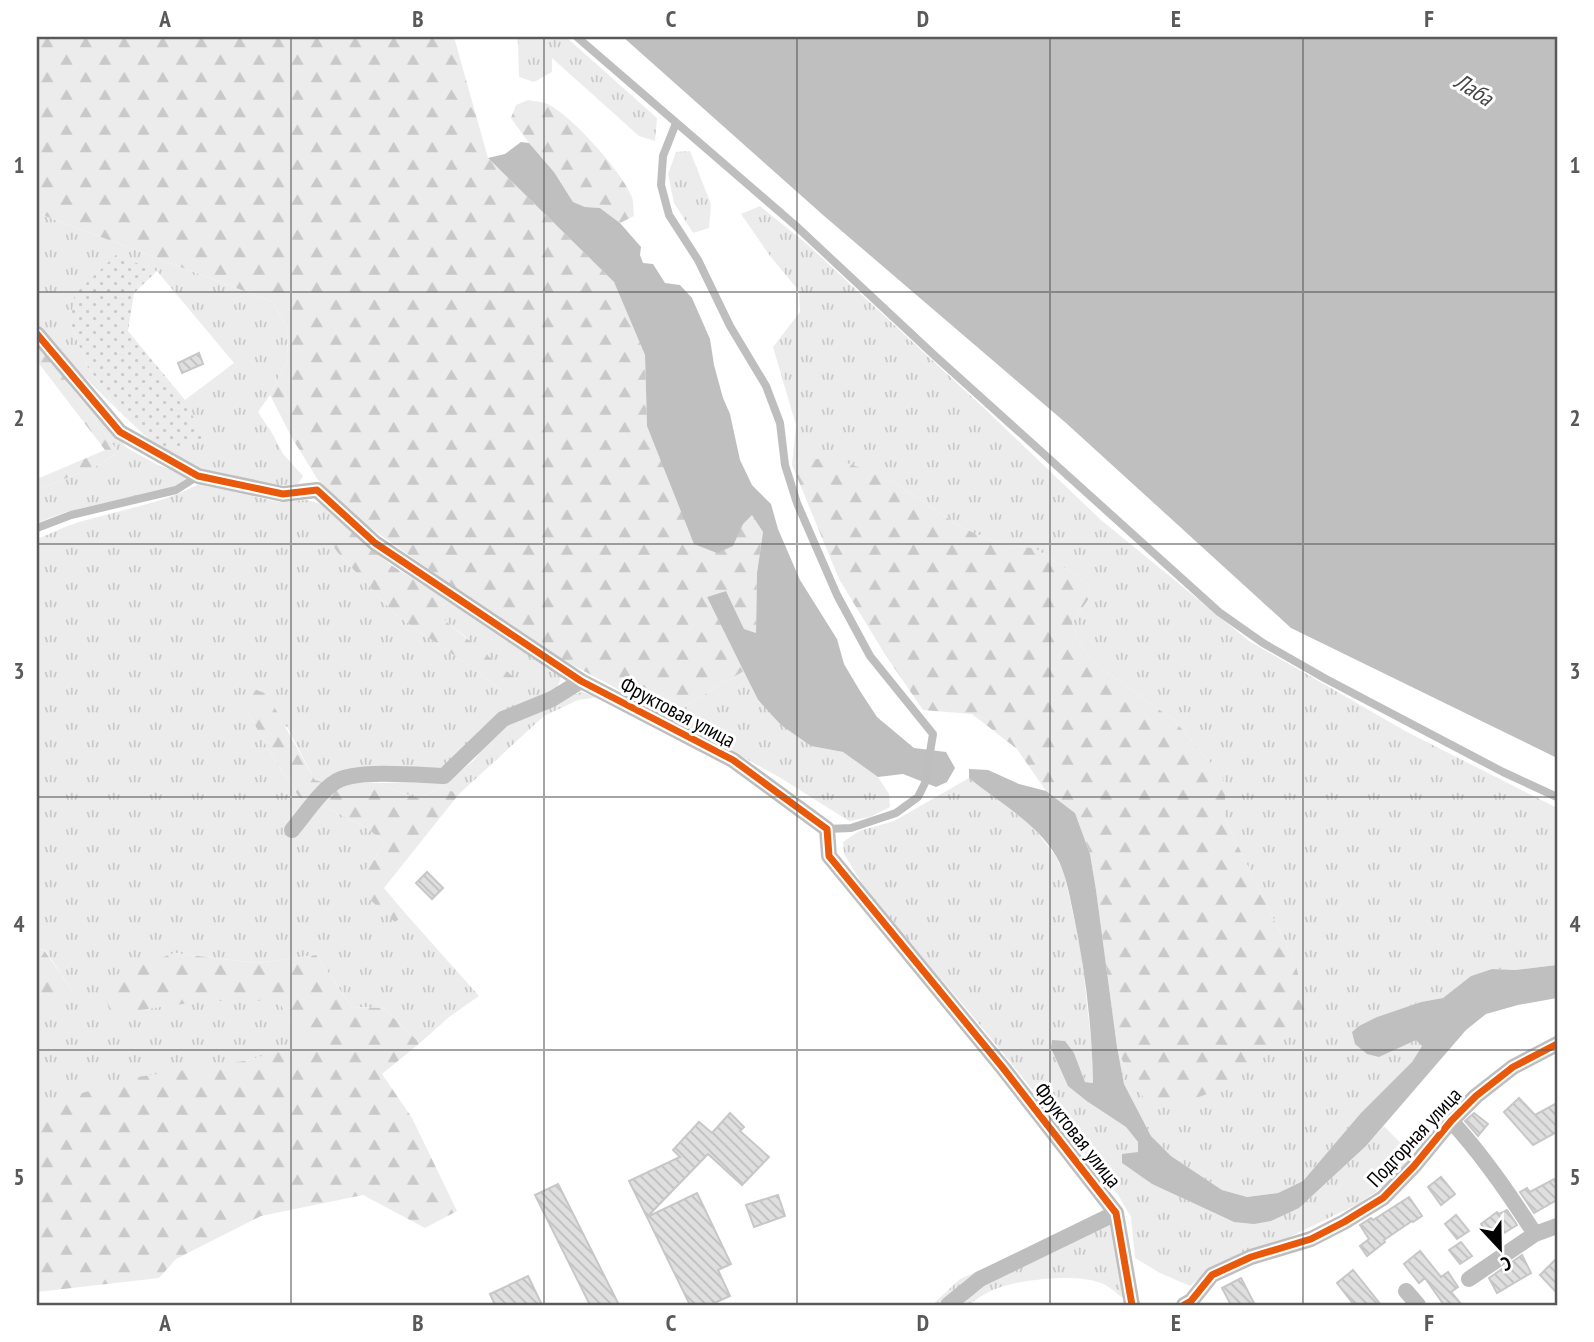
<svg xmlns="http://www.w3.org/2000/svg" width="1594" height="1342" font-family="'PT Sans Narrow',sans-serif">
	<defs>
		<pattern id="grass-tufts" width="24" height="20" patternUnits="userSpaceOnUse" patternTransform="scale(1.75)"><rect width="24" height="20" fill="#ececec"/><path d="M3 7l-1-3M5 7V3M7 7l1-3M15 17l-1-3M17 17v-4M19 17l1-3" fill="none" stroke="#c9c9c9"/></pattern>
		<pattern id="forest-firs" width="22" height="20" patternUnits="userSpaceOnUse" patternTransform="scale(1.75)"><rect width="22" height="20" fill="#ececec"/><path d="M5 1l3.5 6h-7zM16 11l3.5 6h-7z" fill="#c9c9c9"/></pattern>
		<pattern id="garden-dots" width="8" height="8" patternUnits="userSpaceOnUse" patternTransform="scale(1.75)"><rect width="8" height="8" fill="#ececec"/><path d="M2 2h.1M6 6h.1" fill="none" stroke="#c9c9c9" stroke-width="1.8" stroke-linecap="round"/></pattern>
		<pattern id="building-back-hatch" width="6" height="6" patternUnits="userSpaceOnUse" patternTransform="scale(1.75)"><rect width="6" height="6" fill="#dfdfdf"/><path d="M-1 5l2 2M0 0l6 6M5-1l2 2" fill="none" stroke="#bebebe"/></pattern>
	</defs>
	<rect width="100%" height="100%" fill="#fff"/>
	<path fill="url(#grass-tufts)" d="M516,37H566L657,118L655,141L639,136L552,58V72L534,82L519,77L518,43Z
		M690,151L711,204L709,228L693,233L674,203L668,174L676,152Z
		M760,206L808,245L988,412L1101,520L1249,641L1407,732L1557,808V965L1515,970L1492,969L1471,976L1443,998L1421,1002L1377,1017L1379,1057L1416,1039L1422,1046L1412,1062L1327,1153L1303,1181L1278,1193L1247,1197L1222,1190L1171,1156L1151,1136L1124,1084L1117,1047L1128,1075L1295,963L1225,819V786L1221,775L1174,720L1102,669L1086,653L1080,643L1072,623L1090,597L1089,586L1081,579L1036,549L992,541L961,527L888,478L801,459L792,465L796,425L773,347L800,312L799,291L770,256L741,214Z
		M37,213L273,302L287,328L288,359L270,395L258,412L272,433L283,454L303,476L298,484L271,486L202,471L157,447L202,438L185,400L234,363L157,271L70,322L87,366L121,413L75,368L37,323Z
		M77,394L127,448L156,464L188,477L174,487L66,512L37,523V490L101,464L118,452Z
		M199,484L279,502L307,500L321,504L340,520L328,538L338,553L396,615L475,670L505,693L467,638L443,619V606L449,601L561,677L558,687L441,770L325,783L315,780L287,727L246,709L271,754L299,797L338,813L368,829L384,842L375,859L361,875L395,922L406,914L479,996L449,1017L420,1043L383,1008L352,1007L316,955L257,963L174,953L204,1001H278L309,1044L244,1061L37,1107V994L77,998L45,950L37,949V539C52,533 67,525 83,521C124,509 161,504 199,484Z
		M744,671L758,701L811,746L843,752L878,777L889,794L890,807L870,817L849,821L779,777L668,716Z
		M581,692L599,697L578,700L544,716L459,794L441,787L419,798L399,792L378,783L426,782L450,780L474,760L503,724Z
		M969,778L1032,826L1055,855L1064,873L1081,950L1092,1049L1093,1083L1085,1082L1074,1053L1088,1102L1126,1127L1138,1142V1152L1122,1163L1152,1184L1234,1222L1299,1208L1366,1146L1384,1126L1414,1157L1392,1181L1356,1205L1279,1242L1217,1264L1190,1286L1160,1273L1135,1258L1131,1217L1118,1195L971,1014L871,898L844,854L843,842L859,831L894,821Z
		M1103,1212L1114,1234L1123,1298C1116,1293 1109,1286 1101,1283C1077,1274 1032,1279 1008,1285C994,1288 980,1296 969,1305H932L960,1279L1088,1222Z"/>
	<path fill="url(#forest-firs)" d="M37,37H454L488,158L614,282L645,355L647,426L733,546L743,523L752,514L763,532L757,573L756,633L744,629L726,591L707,597L744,671L668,716L537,646L365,524L323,488L292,438L270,395L288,359L287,328L273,302L37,213Z
		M528,100C534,101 540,102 545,103C569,112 621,171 631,195C634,201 633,209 634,216L620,223L600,208L585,207L573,202L554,172L529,143L511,118L516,105Z
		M37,343L77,394L118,452L101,464L37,490V479L105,450L37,361Z
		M801,459H836L888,478L961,527L992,541L1036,549L1081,579L1089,586L1090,597L1072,623L1080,643L1086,653L1102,669L1174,720L1221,775L1225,786V819L1295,963L1310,1016L1259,1062L1207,1094L1169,1108L1146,1101L1128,1075L1117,1047L1096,890L1090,854L1075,813L1046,791L1017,749L972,714L923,710L886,656L839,579L792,465Z
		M340,520L391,565L449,601L443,606V619L517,680L520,691L505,693L475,670L396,615L338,553L327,537Z
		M254,689L267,694L315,780L325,783H378L399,792L419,798L441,787L459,794L384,888L406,914L395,922L367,897L361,875L375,859L384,842L368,829L338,813L299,797L271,754L246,709L243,695Z
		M37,949L44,950L78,999L37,994Z
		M174,953L257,963L316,955L352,1007L383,1008L420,1043L382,1074L412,1118L457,1211L425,1228L363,1195L261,1216L176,1259L159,1278L37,1292V1107L131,1078L244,1061L308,1044L278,1001H204L112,1014L98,982Z"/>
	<path fill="url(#garden-dots)" d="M116,255L157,271L134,293L128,331L185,400L203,438L179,447H157L121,413L87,366L70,322L75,294Z"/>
	<path fill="#bfbfbf" d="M623,37H1557V758L1291,628L1066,423L823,215Z
		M521,142L529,143L554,172L573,202L585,207L600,208L620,223L641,247L640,255L643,263L653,264L665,283L680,285L692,298L710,339L714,365L723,398L730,414L740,460L752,485L771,504L778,529L800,580L837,639L844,664L860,691L877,717L914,748L946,752L955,768L947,782L936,787L903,774L878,777L843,752L811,746L781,725L758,700L707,597L726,591L744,629L756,633L757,573L763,532L752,515L743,524L733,546L717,553L694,544L647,426L645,355L614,282L488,158L505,154Z
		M969,769L988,770L1019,784L1046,791L1075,813L1090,854L1096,890L1117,1047L1124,1084L1151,1136L1171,1156L1222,1190L1247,1197L1278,1193L1303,1181L1361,1113L1412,1062L1422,1046L1416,1040L1379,1057L1367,1054L1355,1044L1352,1032L1359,1026L1377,1017L1421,1002L1443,998L1471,976L1492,969L1515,970L1557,965V998L1518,1005L1486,1014L1466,1030L1366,1146L1299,1208L1271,1221L1254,1224L1234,1222L1152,1184L1122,1163V1154L1138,1152V1142L1126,1127L1088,1102L1068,1086L1051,1048L1052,1040L1065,1041L1074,1053L1085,1082L1093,1083C1092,1026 1085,968 1073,912C1069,894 1066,873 1056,856C1037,823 998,802 969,778Z"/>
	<path fill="url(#building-back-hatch)" stroke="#c7c7c7" stroke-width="2" d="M199,353L203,364L182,373L178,363Z
		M427,872L443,888L432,899L416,883Z
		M1519,1098L1535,1115L1557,1103V1132L1533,1145L1504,1112Z
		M730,1113L744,1127L740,1131L769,1157L742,1185L708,1154L647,1217L629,1181L680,1157L673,1150L699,1122L712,1133Z
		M1474,1113L1488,1124L1478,1136L1465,1121Z
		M1441,1177L1455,1194L1441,1205L1428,1187Z
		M1554,1179L1557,1185V1200L1534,1213L1520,1192L1527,1188L1530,1192Z
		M558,1184L619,1305H590L535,1195Z
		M697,1193L731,1264L718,1270L730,1296L710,1305H690L647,1217Z
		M778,1195L785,1216L754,1227L746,1205Z
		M1409,1197L1422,1216L1413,1222L1412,1221L1384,1240L1385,1242L1367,1256L1360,1246L1369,1239L1360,1225L1371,1218L1373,1220Z
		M1507,1210L1517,1225L1493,1240L1481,1224L1497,1212L1499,1214Z
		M1456,1215L1469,1231L1457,1239L1445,1224Z
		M1461,1242L1472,1256L1460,1264L1449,1250Z
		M1420,1251L1441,1277L1448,1272L1458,1287L1451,1292L1462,1305H1444L1425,1278L1419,1283L1404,1264Z
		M1522,1255L1531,1273L1497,1293L1489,1278Z
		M1557,1258V1293L1540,1275Z
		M1353,1270L1381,1305H1354L1337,1283Z
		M528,1276L542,1305H495L490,1294Z
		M1241,1278L1255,1305H1231L1222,1288Z"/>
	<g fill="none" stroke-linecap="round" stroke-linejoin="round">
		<path stroke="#bebebe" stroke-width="8" d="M577,37L796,226L934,355L1219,612L1263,643L1326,679L1503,772L1557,797
			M676,123L663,156L661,185L669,215L698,260L730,326L766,386L780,423L785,465L797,503L837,595L870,656L933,734L925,783L918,797L896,813L851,828L827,829
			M37,528L71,515L176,490L198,476"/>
		<path stroke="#bebebe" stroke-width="16" d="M37,334L120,432L198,476L283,494L317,490L375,543L581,681L733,760L827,829L829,856L1003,1068L1116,1213L1132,1305
			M292,830C305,815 323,786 341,779C364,770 418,775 444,776L503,719L552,699L581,681
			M1451,1121C1483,1155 1510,1195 1535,1234
			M1469,1279L1535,1234L1557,1226
			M1406,1291L1418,1305
			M948,1305L980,1279L1116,1213
			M1184,1305L1191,1301L1212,1275L1251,1257L1311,1239L1344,1222L1383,1198L1414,1166L1451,1121L1476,1096L1513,1067L1557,1044"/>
		<g stroke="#fff" stroke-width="11">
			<path id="cycleway" d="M37,334L120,432L198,476L283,494L317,490L375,543L581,681L733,760L827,829L829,856L1003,1068L1116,1213L1132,1305
				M1184,1305L1191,1301L1212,1275L1251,1257L1311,1239L1344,1222L1383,1198L1414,1166L1451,1121L1476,1096L1513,1067L1557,1044"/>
		</g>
		<use href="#cycleway" stroke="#e8590c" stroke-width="7"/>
	</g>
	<path fill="none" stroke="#595959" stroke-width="2" stroke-opacity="0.55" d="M291,37V1305M544,37V1305M797,37V1305M1050,37V1305M1303,37V1305M37,292H1557M37,544H1557M37,797H1557M37,1050H1557"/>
	<g text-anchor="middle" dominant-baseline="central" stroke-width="6" stroke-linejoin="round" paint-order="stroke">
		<g font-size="21" fill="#000" stroke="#fff">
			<text transform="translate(678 712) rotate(28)">Фруктовая улица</text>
			<text transform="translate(1078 1135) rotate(52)">Фруктовая улица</text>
			<text transform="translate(1414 1137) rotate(-47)">Подгорная улица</text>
		</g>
		<g font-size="23" font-style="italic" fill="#444" stroke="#fff">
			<text transform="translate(1474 89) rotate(32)">Лаба</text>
		</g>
	</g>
	<rect width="1594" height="1342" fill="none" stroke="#ffffff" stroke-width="77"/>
	<g transform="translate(1500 1248) rotate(158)" stroke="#ffffff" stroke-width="5" paint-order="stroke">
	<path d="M0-5L12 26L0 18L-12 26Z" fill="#000000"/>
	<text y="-10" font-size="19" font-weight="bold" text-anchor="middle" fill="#000000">С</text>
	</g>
	<rect x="38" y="38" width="1518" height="1266" fill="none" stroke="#595959" stroke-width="2.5"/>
	<g font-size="23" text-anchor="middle" font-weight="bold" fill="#595959">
		<text x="165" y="27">A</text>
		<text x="418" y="27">B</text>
		<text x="671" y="27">C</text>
		<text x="923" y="27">D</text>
		<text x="1176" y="27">E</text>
		<text x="1429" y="27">F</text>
		<text x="19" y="173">1</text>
		<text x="1575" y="173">1</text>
		<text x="19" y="426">2</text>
		<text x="1575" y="426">2</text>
		<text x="19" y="679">3</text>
		<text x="1575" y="679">3</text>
		<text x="19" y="932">4</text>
		<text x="1575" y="932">4</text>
		<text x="19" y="1185">5</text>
		<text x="1575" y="1185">5</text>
		<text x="165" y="1331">A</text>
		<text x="418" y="1331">B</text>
		<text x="671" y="1331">C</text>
		<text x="923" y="1331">D</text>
		<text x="1176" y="1331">E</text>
		<text x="1429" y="1331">F</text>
	</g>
</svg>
